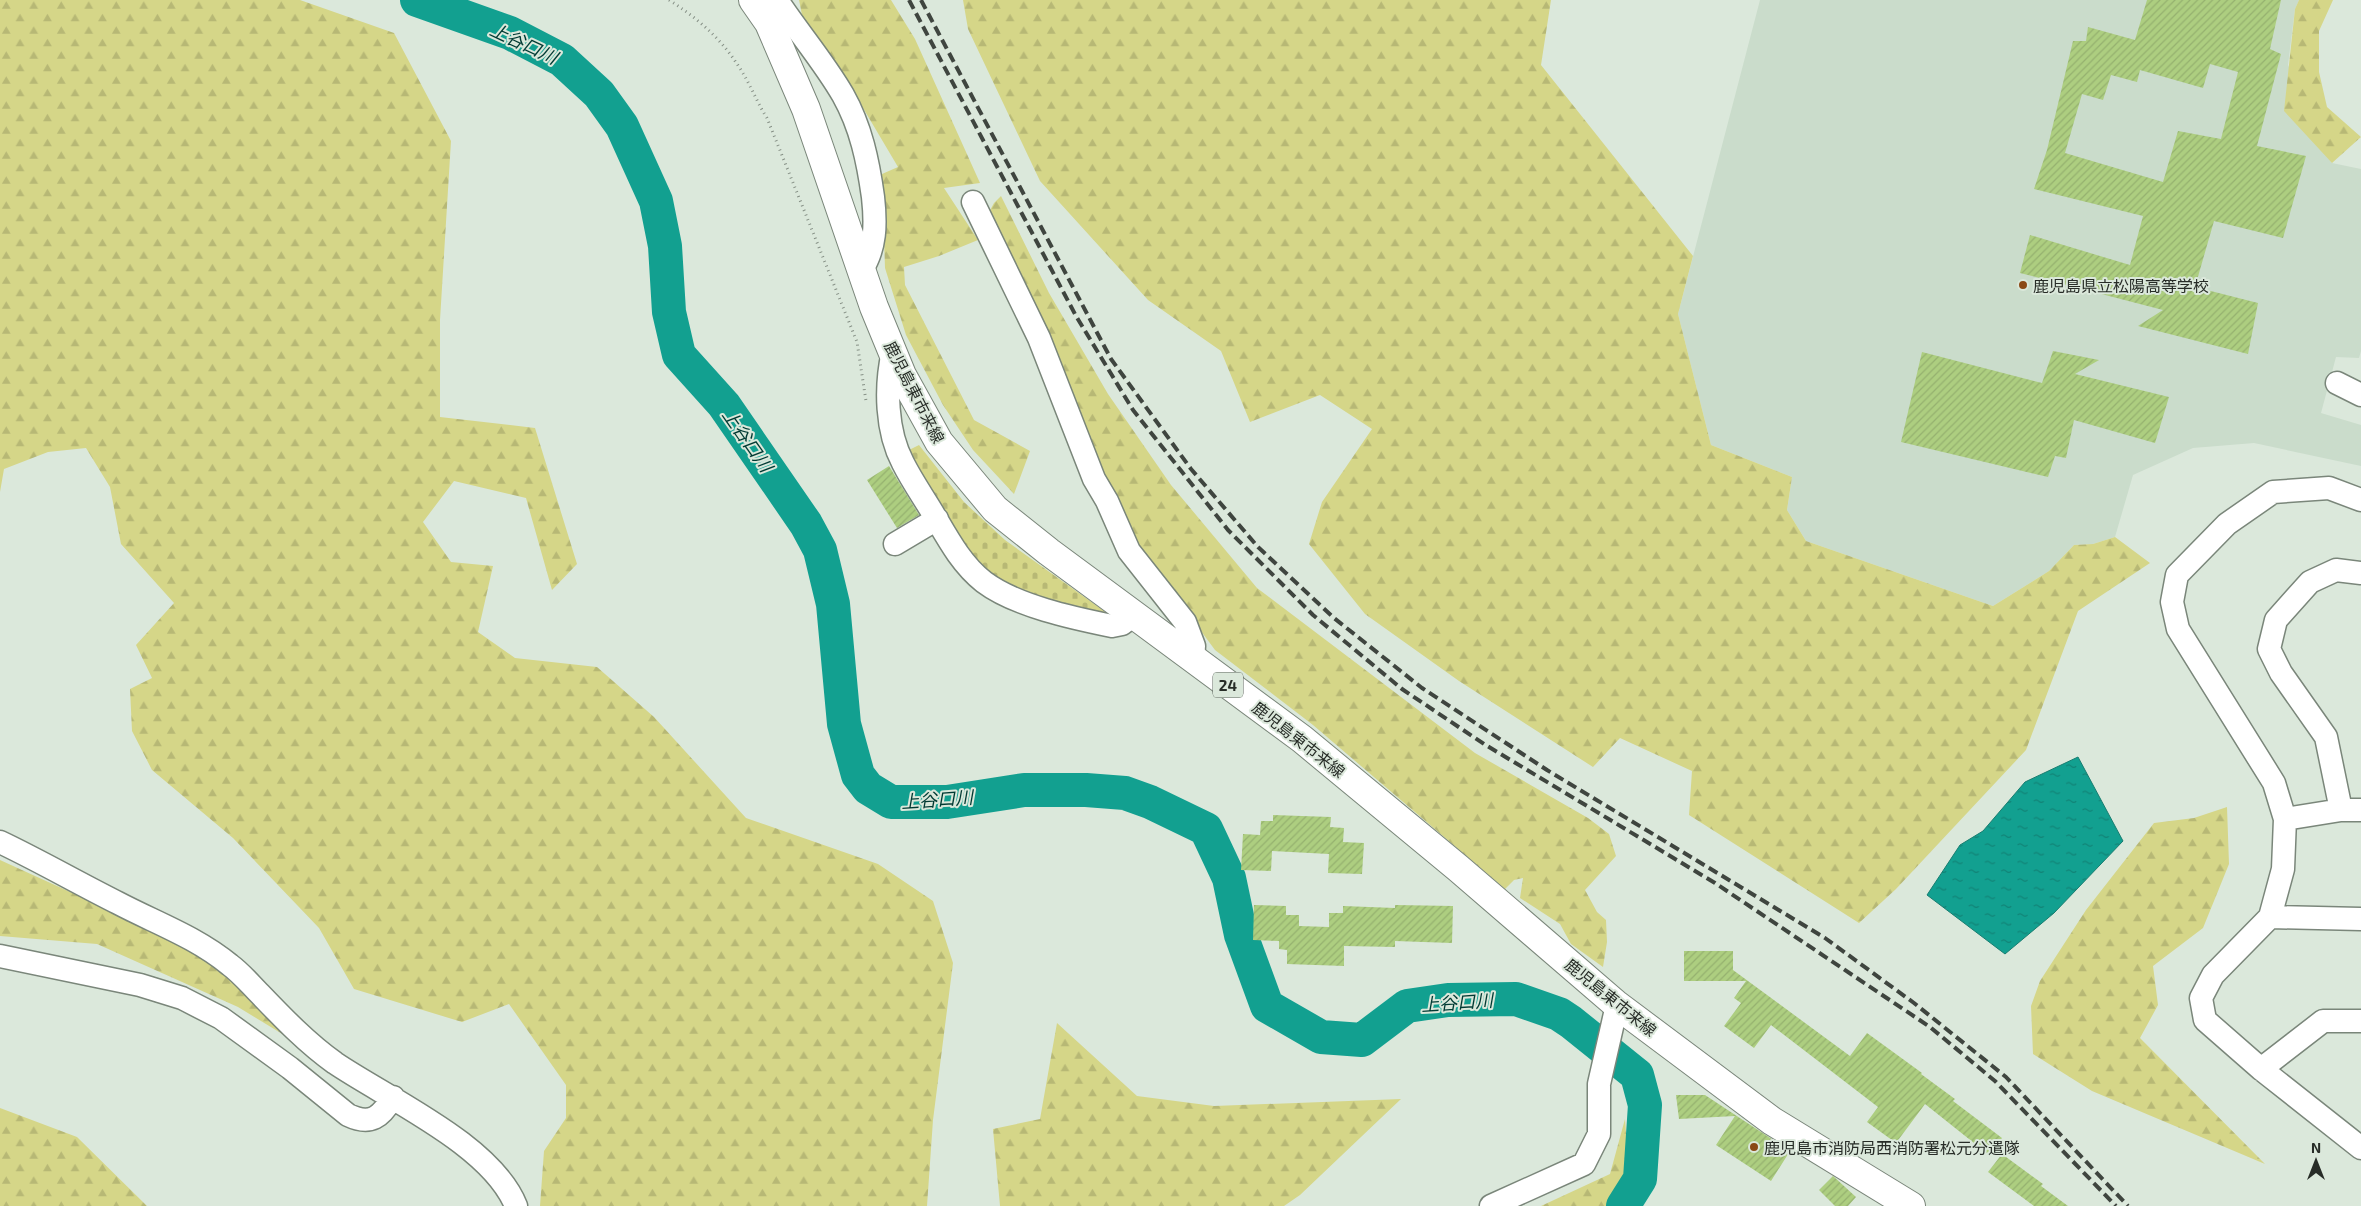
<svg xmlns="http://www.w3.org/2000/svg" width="2361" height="1206" font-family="'Exo 2','Noto Sans JP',sans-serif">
	<defs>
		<pattern id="forest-firs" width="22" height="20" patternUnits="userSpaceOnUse" patternTransform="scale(1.25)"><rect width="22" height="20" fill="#d5d688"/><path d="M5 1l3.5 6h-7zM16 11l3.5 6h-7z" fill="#b7b875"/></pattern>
		<pattern id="cemetery-stones" width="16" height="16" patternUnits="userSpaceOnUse" patternTransform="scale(1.25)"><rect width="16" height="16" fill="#d5d688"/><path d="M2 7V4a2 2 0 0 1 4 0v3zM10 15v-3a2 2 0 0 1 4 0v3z" fill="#b7b875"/></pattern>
		<pattern id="water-ripples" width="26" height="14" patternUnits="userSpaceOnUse" patternTransform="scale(1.25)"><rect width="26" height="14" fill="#12a090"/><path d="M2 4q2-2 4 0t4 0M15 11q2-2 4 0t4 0" fill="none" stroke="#118376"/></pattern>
		<pattern id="building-hatch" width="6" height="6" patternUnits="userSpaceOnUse" patternTransform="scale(1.25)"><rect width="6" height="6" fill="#adce80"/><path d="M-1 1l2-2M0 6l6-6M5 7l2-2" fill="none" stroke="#95b16f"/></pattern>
	</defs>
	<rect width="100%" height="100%" fill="#dbe8db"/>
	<path fill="#cadccb" d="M1760,0H2299L2295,9L2288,65L2332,163L2361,169V351L2359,358L2336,357L2321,413L2361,425V466L2254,443L2193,448L2133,475L2115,537L2093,544L2074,545L2049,571L1993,606L1806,541L1787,510L1792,477L1711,445L1678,314Z"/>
	<path fill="url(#forest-firs)" d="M0,0H300L394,33L451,141L440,320V417L535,428L577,564L552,590L526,498L454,481L423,522L451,562L493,566L478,632L515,658L597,667L654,717L746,818L878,864L933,901L953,963L933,1120L927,1206H540L544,1151L566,1118V1085L509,1004L462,1022L354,989L319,928L233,838L152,770L132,731L130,689L152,678L136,645L174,603L121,544L110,487L86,448L48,452L4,469L0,492Z
		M799,0H891L915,39L980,183L944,188L978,240L939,256L904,267L905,285L974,420L1030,451L1014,494L973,450L943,405L906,335L885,268L882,174L898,167L850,86L803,20Z
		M963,0H1551L1541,65L1693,256L1678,314L1711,445L1792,477L1787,510L1806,541L1993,606L2049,571L2074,545L2093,544L2115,537L2150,563L2078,611L2026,750L1896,889L1859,923L1689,815L1692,771L1620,738L1593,767L1459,681L1365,614L1309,544L1322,502L1372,429L1320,395L1250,422L1221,351L1148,300L1040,181L968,29Z
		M2299,0H2333L2319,31V72L2327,107L2361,137L2332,163L2284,111L2295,9Z
		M1001,196L1049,293L1108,394L1171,485L1257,588L1475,753L1588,818L1609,834L1616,856L1585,890L1597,912L1606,920L1607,942L1603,967L1571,944L1560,924L1520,898L1523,878L1514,880L1505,889L1313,725L1215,650L1141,550L1122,516L988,214L994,203Z
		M2227,807L2229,864L2203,928L2153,966L2158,1005L2140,1038L2265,1164L2092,1091L2033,1054L2031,1006L2040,981L2086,910L2154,823L2194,818Z
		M0,860L193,948L233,980L281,1024L284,1035L238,1007L97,944L0,936Z
		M1057,1023L1137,1096L1214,1106L1401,1099L1300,1195L1284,1206H1000L993,1129L1040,1119Z
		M0,1108L77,1137L147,1206H0Z
		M1625,1119L1629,1174L1612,1206H1541L1610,1174Z"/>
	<path fill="url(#cemetery-stones)" d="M919,445L964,502L1005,540L1111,616L1040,599L1001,581L979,566L965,549L909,450Z"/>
	<path fill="url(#water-ripples)" stroke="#187d70" d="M2078,757L2123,841L2054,913L2005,954L1927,895L1960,845L1983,831L2025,782Z"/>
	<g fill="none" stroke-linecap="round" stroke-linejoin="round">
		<path stroke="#12a090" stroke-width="34" d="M417,0L510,33L562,60L599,94L622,126L656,201L665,246L669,312L679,355L724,405L806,524L820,550L833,604L844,724L858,775L868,788L891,802H947L1024,790H1086L1125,793L1150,802L1206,829L1229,878L1241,935L1267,1006L1321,1037L1362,1040L1407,1006L1448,1000L1516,999L1559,1014L1571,1022L1637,1075L1645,1105L1640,1179L1623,1206"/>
	</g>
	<path fill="url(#building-hatch)" fill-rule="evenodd" d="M2147,0H2281L2270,49L2281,54L2257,146L2306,156L2283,238L2214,221L2195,287L2258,303L2248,354L2138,326L2163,310L2020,273L2030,235L2130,265L2143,216L2034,189L2047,150L2073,41H2086L2088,27L2135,40ZM2210,64L2238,72L2221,139L2178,131L2163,182L2065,153L2082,94L2103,100L2111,75L2137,82L2140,70L2203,88Z
		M2053,351L2099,360L2075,374L2169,397L2155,443L2074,420L2066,458L2055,456L2048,477L1901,442L1922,352L2042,383Z
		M889,466L919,515L897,528L867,480Z
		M1273,815L1331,817L1330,827L1344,828L1343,842L1364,843L1362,874L1328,873L1329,854L1272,851L1271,871L1241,870L1243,834L1260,835L1261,821H1273Z
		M1254,905L1286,906V915H1299V926L1329,927V913H1343V906L1395,908V905L1453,906L1452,943L1395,941V947L1344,946V966L1287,964V950L1279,949V941L1253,940Z
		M1684,951H1733V970L1850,1056L1867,1033L1922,1073L1921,1074L1955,1099L1953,1101L2002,1138L1989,1155L1925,1104L1896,1143L1867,1122L1878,1107L1771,1025L1754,1048L1724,1026L1741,1003L1734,998L1746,981H1684Z
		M1676,1095H1705L1790,1151L1771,1181L1716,1145L1735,1116L1679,1119Z
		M2002,1154L2043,1184L2041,1186L2068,1206H2034L1988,1172Z
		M1833,1176L1856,1197L1848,1206H1835L1819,1190Z"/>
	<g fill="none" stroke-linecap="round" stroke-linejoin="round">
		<g stroke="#7a867a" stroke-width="25">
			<path id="street" d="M777,0C798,32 824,62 843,95C861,127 868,161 873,197C876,224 876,248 861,271
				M973,202L1039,338L1094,479L1107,501L1129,551L1185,622L1194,646L1193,659
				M893,352C885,387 886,431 903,463C912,481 924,498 934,515C948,539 962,565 984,582C1016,606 1073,618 1112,626L1122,624L1134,615
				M2337,383L2361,395
				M2361,500L2329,488L2273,492L2227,524L2177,575L2172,602L2178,629L2274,783L2285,819L2283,869L2270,917L2213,975L2201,998L2205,1020L2261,1069L2361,1148
				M895,544L937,519
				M2341,810L2326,737L2281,673L2269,649L2276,620L2310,582L2336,570L2361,573
				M2285,819L2341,810H2361
				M0,842C40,861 78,883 118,903C156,923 196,937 230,965C241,973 250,984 260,994C283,1018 307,1043 335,1063C388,1099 492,1145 516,1206
				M2270,917L2361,919
				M0,956L140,985L182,998L221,1018L290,1068L348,1115C371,1126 381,1117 393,1097
				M2261,1069L2323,1021H2361
				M1491,1206L1584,1164L1599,1134V1084L1617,1005"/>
		</g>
		<g stroke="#7a867a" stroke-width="30">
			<path id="primary" d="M753,0L769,23L806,109L874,307L902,375L939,442L995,509L1049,552L1302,739L1458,868L1617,1005L1772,1121L1911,1206"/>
		</g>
		<path stroke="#869086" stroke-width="3" stroke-dasharray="1 4" stroke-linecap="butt" d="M669,0C697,18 721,38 739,67C750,83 756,101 767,118L857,342L866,401"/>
		<use href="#street" stroke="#fff" stroke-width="22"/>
		<use href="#primary" stroke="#fff" stroke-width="28"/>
		<path stroke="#3f453f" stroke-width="4" stroke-dasharray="10 5" stroke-linecap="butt" d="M909,0L1076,316L1133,410L1228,530L1313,615L1402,689L1484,744L1715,883L1930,1027L1995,1081L2116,1206
			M921,0L1111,359L1191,469L1258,547L1334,618L1422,688L1547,770L1825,938L1914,1003L2006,1077L2128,1206"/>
	</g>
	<g fill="#8a4915" stroke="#dbe8db" stroke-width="2">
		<circle cx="2023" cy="285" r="5"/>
		<circle cx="1754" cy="1147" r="5"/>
	</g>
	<g text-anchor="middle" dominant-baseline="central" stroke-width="4" stroke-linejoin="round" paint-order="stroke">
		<rect fill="#dbe8db" stroke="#5d645d" stroke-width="1" x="1213" y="672.5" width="30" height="25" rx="4"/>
		<g font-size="15" font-weight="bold" fill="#272c27">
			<text x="1228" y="685">24</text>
		</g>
		<g font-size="16" fill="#272c27" stroke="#dbe8db" text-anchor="start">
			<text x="2033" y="285">鹿児島県立松陽高等学校</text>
			<text x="1764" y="1147">鹿児島市消防局西消防署松元分遣隊</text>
		</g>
		<g font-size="16" fill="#272c27" stroke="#dbe8db">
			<text transform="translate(915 392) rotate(63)">鹿児島東市来線</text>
			<text transform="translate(1299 739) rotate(38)">鹿児島東市来線</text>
			<text transform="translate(1611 997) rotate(39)">鹿児島東市来線</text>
		</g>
		<g font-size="18" font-style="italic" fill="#003a33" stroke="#dbe8db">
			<text transform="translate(524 43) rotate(25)">上谷口川</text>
			<text transform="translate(748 440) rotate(55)">上谷口川</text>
			<text transform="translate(937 799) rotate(-4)">上谷口川</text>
			<text transform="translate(1457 1002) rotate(-4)">上谷口川</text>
		</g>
	</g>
	<g transform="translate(2316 1161)" stroke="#dbe8db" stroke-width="4" paint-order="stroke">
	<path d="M0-4L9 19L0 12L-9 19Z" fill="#272c27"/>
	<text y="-8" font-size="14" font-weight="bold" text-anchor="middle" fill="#272c27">N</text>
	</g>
</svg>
